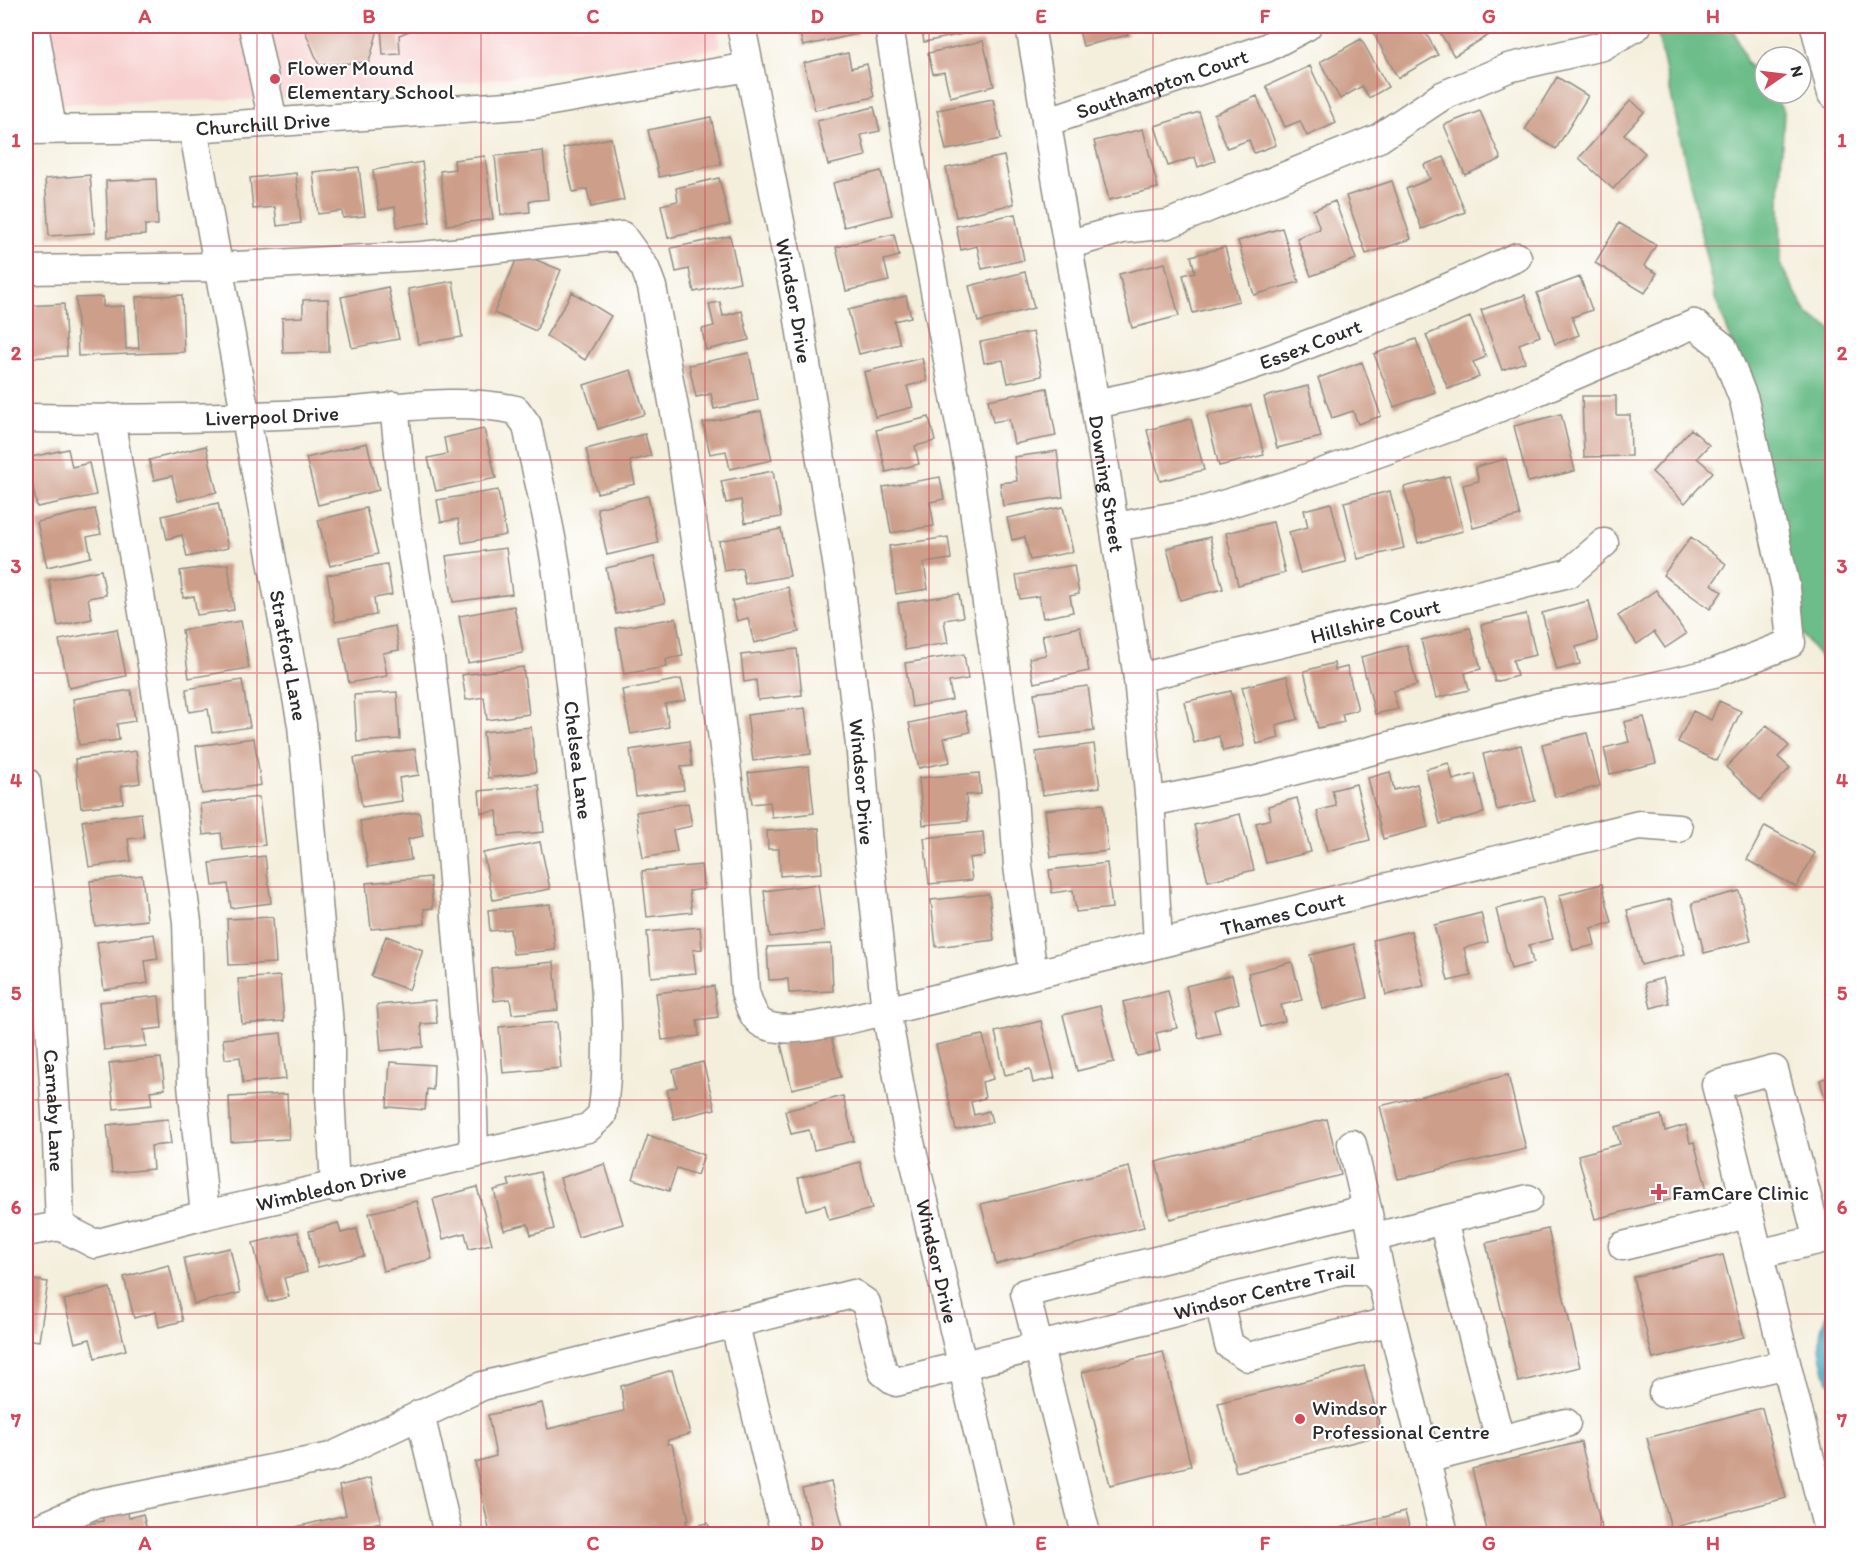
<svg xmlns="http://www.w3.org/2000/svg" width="1858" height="1560" font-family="Itim,sans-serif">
	<rect width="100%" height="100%" fill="#fff"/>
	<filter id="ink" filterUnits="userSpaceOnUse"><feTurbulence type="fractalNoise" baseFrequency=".0167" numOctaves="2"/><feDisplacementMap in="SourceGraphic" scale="12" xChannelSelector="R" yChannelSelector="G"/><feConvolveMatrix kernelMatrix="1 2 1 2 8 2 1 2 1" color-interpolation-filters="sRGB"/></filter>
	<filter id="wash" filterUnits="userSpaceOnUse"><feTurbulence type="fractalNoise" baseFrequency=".008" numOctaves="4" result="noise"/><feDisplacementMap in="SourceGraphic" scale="24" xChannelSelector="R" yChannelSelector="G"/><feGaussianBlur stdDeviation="1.35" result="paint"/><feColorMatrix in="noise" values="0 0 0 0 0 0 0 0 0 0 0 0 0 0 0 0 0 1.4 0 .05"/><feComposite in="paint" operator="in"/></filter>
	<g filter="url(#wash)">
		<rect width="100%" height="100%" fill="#f4efdd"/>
		<path fill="#f7d0cf" d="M43,26H717L720,47L646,61L347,97L59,104Z"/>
		<path fill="#6cbd89" stroke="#4c745a" stroke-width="1.5" d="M1656,26H1732L1746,61L1765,85V93H1771L1784,111L1780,187L1781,266L1808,315L1832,329V674L1798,628L1729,334L1715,298Z"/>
		<path fill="#45adc4" stroke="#386c78" stroke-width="1.5" d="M1832,1306V1384L1828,1381C1819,1353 1814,1330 1832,1306Z"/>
		<g id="blocks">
			<path fill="#cd9e89" d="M303,26H379L369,62L319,65Z
				M381,26H422L399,35L400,54L383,55Z
				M798,26H857L858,34L803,46Z
				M921,26H982V30L924,42Z
				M1078,26H1125L1128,35L1083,46Z
				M1377,26H1422L1438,55L1398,78L1371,29Z
				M1436,26H1490L1494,32L1454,56Z
				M1361,39L1388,87L1369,98L1362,86L1340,99L1320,62Z
				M983,41L994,86L950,97L944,72L933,74L928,53Z
				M848,53L851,68L867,64L874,97L815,110L804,63Z
				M1310,66L1336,123L1307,136L1300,121L1285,127L1266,86Z
				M1557,77L1588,96L1556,149L1525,130Z
				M1257,96L1276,145L1254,153L1249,140L1227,148L1214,114Z
				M993,99L1001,139L946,150L937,110Z
				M1631,100L1644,112L1624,134L1645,153L1613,189L1579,158Z
				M874,107L880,131L861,135L866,156L828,165L817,121Z
				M1480,111L1501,159L1465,175L1444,125Z
				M1199,112L1215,161L1198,167L1195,157L1168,166L1155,126Z
				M711,117L721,164L659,177L648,130Z
				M1143,129L1158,188L1109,200L1094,141Z
				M611,138L624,200L591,207L587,189L573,192L563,148Z
				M543,151L548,199L529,201L530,212L501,215L495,156Z
				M485,156L493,219L447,225L440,171L455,169L454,160Z
				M1004,156L1014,204L956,217L946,168Z
				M1444,157L1465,212L1422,229L1406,189L1430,179L1424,165Z
				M422,162L430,222L397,227L395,207L379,210L373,170Z
				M359,167L365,216L343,218L342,211L318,214L313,172Z
				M881,171L892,215L844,227L833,183Z
				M296,173L301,223L277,226L275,207L253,209L250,178Z
				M90,175L95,233L49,236L45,179Z
				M26,176H30L31,234H26Z
				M719,178L730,224L668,238L661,205L678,201L676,188Z
				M156,179L158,225H145V235L108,237L106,181Z
				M1392,181L1411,239L1366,254L1346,196Z
				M1335,201L1356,259L1311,276L1297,238L1320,229L1313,210Z
				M1015,214L1024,260L982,269L977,246L961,250L956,226Z
				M1619,223L1656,245L1644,266L1657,273L1645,293L1595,263Z
				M1282,228L1299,282L1254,295L1238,241Z
				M894,234L899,256L884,260L889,281L846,291L836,247Z
				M730,236L740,282L694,292L689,269L676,272L671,248Z
				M1225,247L1239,301L1193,313L1183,275L1195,272L1191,256Z
				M519,253L561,270L536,331L494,313Z
				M1165,263L1179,316L1132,328L1119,274Z
				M1025,272L1034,308L978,322L969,286Z
				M1580,277L1592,310L1572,317L1579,335L1555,344L1537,293Z
				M453,281L462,337L418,344L408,289Z
				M388,287L399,339L352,348L341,297Z
				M572,292L611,316L585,360L546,336Z
				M182,295L184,352L78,356L76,298L103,297V307L124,306L126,349L139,348L136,297Z
				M1525,295L1540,336L1519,344L1525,362L1502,370L1481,310Z
				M906,296L911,317L894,321L900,344L859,354L848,310Z
				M328,299L329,352L283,353L282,318L303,317V300Z
				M720,302L723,316L742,311L749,340L706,350L702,329L714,326L709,304Z
				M64,304L67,356L26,358V306Z
				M1470,317L1486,357L1473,362L1479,377L1448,389L1426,335Z
				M1033,332L1042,376L1008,383L1003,360L984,363L980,342Z
				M1416,339L1435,392L1394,407L1374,354Z
				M749,353L758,400L714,409L711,394L696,397L689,365Z
				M922,358L927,381L907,386L913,407L875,417L864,372Z
				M1362,362L1381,416L1358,424L1353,411L1332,418L1318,378Z
				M631,370L645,414L598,429L584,385Z
				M1308,386L1321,437L1277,448L1264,397Z
				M1047,388L1056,436L1014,444L1009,419L993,422L988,400Z
				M1582,396H1616V415H1630L1631,456L1584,457Z
				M1251,405L1264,455L1219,466L1207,416Z
				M761,411L772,460L730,469L726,451L710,454L703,423Z
				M1561,414L1575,471L1528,482L1514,426Z
				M929,417L935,441L915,446L919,464L886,472L876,430Z
				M1191,419L1204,470L1160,481L1147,430Z
				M484,429L496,478L436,491L428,458L447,454L444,438Z
				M1691,429L1709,445L1697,458L1713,472L1685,503L1652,472Z
				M645,434L651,456L630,461L635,484L597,493L586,449Z
				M367,443L379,490L318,505L306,458Z
				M206,446L217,492L178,501L172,476L154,480L149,460Z
				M68,449L72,467L89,463L96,495L37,507L27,458Z
				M1057,451L1063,497L1003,506L1000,483L1017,481L1014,457Z
				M1506,459L1520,516L1473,528L1463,485L1479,481L1475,467Z
				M773,471L781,517L745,523L741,500L726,503L721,481Z
				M1449,476L1463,531L1418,543L1404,487Z
				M940,477L944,499L930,502L934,526L891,533L883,487Z
				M498,490L506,535L462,543L458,519L441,522L437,500Z
				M1390,491L1404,548L1358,559L1344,502Z
				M648,496L658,543L607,555L597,508Z
				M218,503L228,548L187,557L182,535L167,539L162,516Z
				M1331,503L1346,562L1300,573L1289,532L1308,527L1304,510Z
				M1063,507L1073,552L1030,560L1025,537L1012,540L1007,518Z
				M366,508L378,554L330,566L318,520Z
				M95,509L101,534L87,537L91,557L47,567L37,522Z
				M1273,522L1285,573L1238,585L1226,533Z
				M781,529L790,576L745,584L742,568L724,571L719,541Z
				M948,537L951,559L924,563L928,589L896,594L889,546Z
				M1210,537L1223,589L1180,600L1167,548Z
				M1691,537L1726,564L1712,584L1722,592L1710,609L1663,575Z
				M506,548L512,594L453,602L446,556Z
				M654,557L665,603L616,614L606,568Z
				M228,564L234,610L197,615L194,596L183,598L180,571Z
				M387,564L392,595L374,598L376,615L335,622L327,575Z
				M1074,565L1079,594L1070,596L1073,612L1043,618L1039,596L1020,599L1016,575Z
				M101,570L106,595L88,598L92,619L58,626L49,580Z
				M788,587L799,632L754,643L748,618L737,621L732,601Z
				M1656,590L1686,634L1665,648L1654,632L1637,644L1618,616Z
				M959,594L963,617L944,620L948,643L905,650L898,603Z
				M1588,601L1598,641L1576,647L1580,664L1557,670L1542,613Z
				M514,606L523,653L468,663L459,616Z
				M1526,614L1536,655L1513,660L1517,676L1495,682L1481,625Z
				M676,618L683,656L666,659L667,667L624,674L616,628Z
				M241,621L249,668L189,678L182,630Z
				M395,626L399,650L383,653L387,676L349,683L340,637Z
				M1080,627L1089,671L1034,683L1029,658L1046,655L1042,635Z
				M1470,628L1481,669L1465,673L1469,690L1436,698L1421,640Z
				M117,629L126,676L69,688L59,640Z
				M1407,645L1417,685L1393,691L1398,709L1375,714L1361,657Z
				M797,649L802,695L758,700L756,680L744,682L741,655Z
				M964,654L968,679L949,682L952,700L912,707L905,663Z
				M1334,663L1335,670L1347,667L1358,710L1342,714L1344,722L1318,728L1304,671Z
				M523,667L529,714L487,720L484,697L466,700L462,675Z
				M1287,676L1298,719L1276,725L1279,738L1257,744L1242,687Z
				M681,679L686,700L665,704L669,727L631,734L622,690Z
				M242,680L250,727L212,733L208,709L189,712L186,689Z
				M1088,686L1094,731L1040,738L1034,693Z
				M131,690L135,721L117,724L119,740L79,745L73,699Z
				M1231,691L1244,746L1223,751L1219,736L1194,743L1184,702Z
				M397,692L400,739L357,742L354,695Z
				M1719,701L1741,711L1717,761L1678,742L1693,711L1711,720Z
				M805,708L811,754L753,761L747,715Z
				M965,711L970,732L944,738L950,762L919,768L909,723Z
				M1644,717L1656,763L1610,774L1604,748L1629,742L1624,722Z
				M1767,725L1789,746L1778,757L1790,768L1760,800L1726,767Z
				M531,727L536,772L488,778L483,732Z
				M1587,733L1600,786L1555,797L1542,744Z
				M254,738L261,785L202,794L196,746Z
				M689,741L692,766L681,767L684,790L636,796L630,750Z
				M1094,744L1100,787L1043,795L1036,752Z
				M1521,745L1535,801L1497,810L1483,754Z
				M415,749L419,775L399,778L402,801L362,807L354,758Z
				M136,751L140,783L121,786L123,803L81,808L75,759Z
				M1449,763L1453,780L1475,774L1484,813L1440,824L1426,769Z
				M809,766L814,813L772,818L770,802L752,804L748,773Z
				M1390,772L1394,790L1417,784L1428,827L1383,839L1368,778Z
				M979,773L981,794L966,795L968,821L923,825L919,778Z
				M1356,784L1370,840L1327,851L1317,811L1336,806L1332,790Z
				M539,785L544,832L499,836L497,811L481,813L479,791Z
				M259,797L265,845L223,850L221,833L203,835L200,804Z
				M1297,798L1311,852L1266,863L1256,823L1271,819L1268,806Z
				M688,803L692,826L673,830L677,852L643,858L636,812Z
				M1103,804L1108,851L1051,857L1045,810Z
				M419,812L423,836L408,839L411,860L368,867L360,821Z
				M141,813L144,837L128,839L131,861L89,867L82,821Z
				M1240,814L1254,870L1208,881L1194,825Z
				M1765,826L1815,853L1796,887L1747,860Z
				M819,828L822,873L780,876L779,849H768L767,831Z
				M983,832L985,856L969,858L972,880L929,884L924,838Z
				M540,842L550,889L493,900L483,853Z
				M265,856L271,903L231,908L228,884L213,886L210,863Z
				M1107,863L1112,908L1076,912L1073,890L1052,893L1049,870Z
				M701,865L704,889L689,891L692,912L647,917L642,871Z
				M142,875L147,920L95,926L90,881Z
				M430,877L433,908L424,909L425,924L371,929L366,883Z
				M818,884L824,931L770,937L764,891Z
				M1602,884L1612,923L1591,928L1595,945L1573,950L1559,895Z
				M1739,891L1751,941L1704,953L1692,903Z
				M989,894L994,940L936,947L931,900Z
				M1542,897L1553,939L1529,945L1533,963L1511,969L1496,909Z
				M1671,899L1685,954L1641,965L1627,910Z
				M550,904L555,950L513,954L510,929L490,931L488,910Z
				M1481,913L1488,942L1464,948L1471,976L1448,981L1434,925Z
				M273,917L276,963L229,965L227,919Z
				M700,927L702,949L693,950L696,973L651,977L647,932Z
				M1411,931L1424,986L1386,995L1373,940Z
				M154,934L158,959L145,961L148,983L104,990L97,942Z
				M386,936L423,950L409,990L371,976Z
				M831,944L833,991L789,993L788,979L769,980L767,947Z
				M1354,944L1367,998L1323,1009L1310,955Z
				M554,962L558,1010L512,1014L510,999L494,1001L491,968Z
				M1292,962L1302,1000L1281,1005L1285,1021L1261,1027L1248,973Z
				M1232,975L1239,1003L1214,1010L1220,1033L1199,1038L1186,986Z
				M280,976L284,1021L242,1024L238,979Z
				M1663,978L1669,1003L1651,1008L1645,983Z
				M714,986L718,1017L697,1020L699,1036L662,1040L656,993Z
				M1168,991L1177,1028L1156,1033L1160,1051L1137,1056L1123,1002Z
				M159,996L162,1028L144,1030L146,1046L104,1050L99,1002Z
				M435,1000L437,1023L421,1024L423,1047L381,1051L377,1005Z
				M1100,1006L1114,1062L1077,1071L1063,1015Z
				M1041,1021L1055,1078L1033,1083L1030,1069L1005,1075L995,1032Z
				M557,1022L561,1068L503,1073L499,1027Z
				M830,1032L841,1077L792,1089L781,1044Z
				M281,1033L286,1079L243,1083L240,1057L225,1059L223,1039Z
				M983,1035L993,1079L982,1082L985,1098L971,1102L974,1115L989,1111L992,1122L956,1130L936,1045Z
				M161,1058L165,1089L150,1091L152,1105L114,1109L109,1063Z
				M390,1062L434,1065L433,1090L427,1089L425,1110L387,1107Z
				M703,1062L715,1109L674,1119L667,1090L677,1087L673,1070Z
				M1508,1075L1526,1149L1398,1179L1380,1106Z
				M1832,1076V1126L1820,1080Z
				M287,1094L289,1139L231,1142L229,1097Z
				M843,1096L854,1141L814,1150L809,1130L791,1134L785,1111Z
				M1661,1115L1665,1131L1686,1125L1690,1143L1694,1142L1707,1190L1595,1219L1578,1155L1620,1144L1615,1127Z
				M168,1119L171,1144L151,1146L153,1169L112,1173L107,1125Z
				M1327,1119L1341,1175L1170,1219L1156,1162Z
				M648,1135L704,1155L697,1175L677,1168L669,1191L633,1179Z
				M860,1162L872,1209L829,1220L825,1205L806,1210L798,1178Z
				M605,1164L623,1224L578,1237L560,1178Z
				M1129,1167L1144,1227L996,1264L981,1204Z
				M540,1172L554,1229L531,1235L528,1224L504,1230L494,1190L510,1186L508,1180Z
				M477,1187L492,1244L469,1249L465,1233L443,1239L433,1199Z
				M417,1201L432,1259L383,1271L369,1213Z
				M338,1223L341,1233L357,1229L364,1256L318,1267L309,1231Z
				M1548,1229L1580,1367L1518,1382L1486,1243Z
				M298,1232L307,1272L284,1278L289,1297L268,1302L253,1243Z
				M230,1248L240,1293L194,1304L184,1258Z
				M1723,1255L1744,1337L1653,1359L1633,1277Z
				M169,1265L183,1321L159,1327L156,1312L134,1318L124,1277Z
				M26,1279L48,1282L39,1341L26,1339Z
				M110,1288L126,1350L95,1358L90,1339L75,1343L64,1300Z
				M1163,1352L1191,1466L1110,1485L1082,1372Z
				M1364,1366L1382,1435L1236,1472L1218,1403Z
				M672,1370L690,1434L668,1440L667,1444H672L689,1520L686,1521L688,1527L708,1523L710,1530H715L716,1534H490L475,1462L496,1456L488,1415L542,1403L548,1429L624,1411L621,1386Z
				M1762,1408L1786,1498L1671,1528L1647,1438Z
				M1581,1442L1603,1534H1488L1472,1469Z
				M370,1478L381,1522L337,1532V1534H276L275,1532L346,1515L339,1486Z
				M831,1482L844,1531L814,1534L802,1489Z
				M127,1511L129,1518L143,1514L148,1534H93L90,1524L103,1521V1517Z
				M1405,1512L1411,1534H1316Z"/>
		</g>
	</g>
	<g filter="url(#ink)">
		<use href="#blocks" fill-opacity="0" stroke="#908d84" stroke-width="1.5"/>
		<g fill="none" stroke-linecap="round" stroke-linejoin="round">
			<g stroke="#908d84" stroke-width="31">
				<g id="minor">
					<path d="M34,26L52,129"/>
					<path d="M253,26L273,122"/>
					<path id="s1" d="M741,26L797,307L840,581L861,753L867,833L886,1011L910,1142L1002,1534"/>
					<path d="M889,26L912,169L968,466L1012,783L1018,866L1033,974"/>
					<path id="s2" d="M1030,26L1095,404L1138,678L1151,815L1158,943"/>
					<path d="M1815,26L1832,94"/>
					<path id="s3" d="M1046,122L1266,48L1307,26"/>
					<path id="s4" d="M193,128L302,725L330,1036V1093L335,1188"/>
					<path id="s5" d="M26,130L193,128L534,104L749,67"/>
					<path d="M1067,245L1122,229L1168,224L1379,138L1442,96L1508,68L1602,46L1637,26"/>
					<path id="s6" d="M26,270L219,267L421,256L622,236L645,268L652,287L680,440L715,674L730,797L745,992C749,1003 752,1018 763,1024C789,1038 857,1016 886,1011L1639,825L1678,828"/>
					<path id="s7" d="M1095,404L1209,380L1270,359L1407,306L1517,257"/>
					<path d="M394,406L406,517L430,659L445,781L464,1017L472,1075L474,1153"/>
					<path id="s8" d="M26,418C126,420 226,418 326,413C389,410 454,396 516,410L527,425C537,477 552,529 558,581C567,652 574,723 583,794C596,894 617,1015 602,1115L588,1128L205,1215L95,1244L60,1226"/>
					<path d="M110,418L154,677L187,922L192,1084L205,1215"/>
					<path d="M1115,527L1200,512L1288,485L1470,420L1694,324L1723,347L1744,400L1786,588L1791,643L1714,673L1625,693L1545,706L1253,781L1150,802"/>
					<path id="s9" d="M1138,678L1569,573L1604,543"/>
					<path id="s10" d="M26,782L44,933L56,1113L60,1226"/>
					<path d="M1352,1144L1367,1209"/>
					<path d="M1443,1221L1500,1440"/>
					<path d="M26,1232L60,1226"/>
					<path d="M1375,1237L1528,1199"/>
					<path d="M1623,1246L1720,1222L1748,1212"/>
					<path d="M1758,1254L1818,1240L1774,1070L1716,1085L1829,1534"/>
					<path d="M1219,1301L1229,1345L1248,1357L1392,1321"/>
					<path d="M735,1325L785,1534"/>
					<path d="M1663,1393L1786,1364"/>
					<path d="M420,1414L448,1534"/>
					<path d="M1426,1459L1566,1423"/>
					<path id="s11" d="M26,1534L95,1504L331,1457L482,1386L853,1294L866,1303L883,1372L896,1382L1343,1270H1370L1382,1282L1444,1534"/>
					<path d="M1086,1534L1025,1293L1367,1209L1382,1282"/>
				</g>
			</g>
			<use href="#minor" stroke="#fff" stroke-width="28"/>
		</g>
	</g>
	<path fill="none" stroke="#d1495b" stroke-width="1.5" stroke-opacity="0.55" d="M257,26V1534M481,26V1534M705,26V1534M929,26V1534M1153,26V1534M1377,26V1534M1601,26V1534M26,246H1832M26,460H1832M26,673H1832M26,887H1832M26,1100H1832M26,1314H1832"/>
	<g fill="#d1495b" stroke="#fff" stroke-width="2">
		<circle cx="275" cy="79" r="6"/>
		<path d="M1656 1183h6v6h6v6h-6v6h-6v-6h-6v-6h6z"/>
		<circle cx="1300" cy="1419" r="6"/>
	</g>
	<g text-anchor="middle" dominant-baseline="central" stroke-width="4.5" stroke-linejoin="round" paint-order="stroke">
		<g font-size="21" fill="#2b2b2b" stroke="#fff" text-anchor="start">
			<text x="287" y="67">Flower Mound<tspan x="287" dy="24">Elementary School</tspan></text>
			<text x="1672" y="1192">FamCare Clinic</text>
			<text x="1312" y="1407">Windsor<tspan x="1312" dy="24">Professional Centre</tspan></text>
		</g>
		<g font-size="21" fill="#2b2b2b" stroke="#fff">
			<text stroke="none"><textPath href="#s3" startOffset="122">Southampton Court</textPath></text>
			<text stroke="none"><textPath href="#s5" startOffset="237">Churchill Drive</textPath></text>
			<text stroke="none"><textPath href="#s1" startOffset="280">Windsor Drive</textPath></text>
			<text stroke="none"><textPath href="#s7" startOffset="224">Essex Court</textPath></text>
			<text stroke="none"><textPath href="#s8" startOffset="246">Liverpool Drive</textPath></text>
			<text stroke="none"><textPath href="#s2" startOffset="464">Downing Street</textPath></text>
			<text stroke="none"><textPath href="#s9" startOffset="244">Hillshire Court</textPath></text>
			<text stroke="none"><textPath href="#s4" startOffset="536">Stratford Lane</textPath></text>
			<text stroke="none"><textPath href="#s8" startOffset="849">Chelsea Lane</textPath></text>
			<text stroke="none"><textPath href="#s1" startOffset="766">Windsor Drive</textPath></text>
			<text stroke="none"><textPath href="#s6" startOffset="1940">Thames Court</textPath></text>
			<text stroke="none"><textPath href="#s10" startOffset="330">Carnaby Lane</textPath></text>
			<text transform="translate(331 1187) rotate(-13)">Wimbledon Drive</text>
			<text stroke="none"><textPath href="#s1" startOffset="1252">Windsor Drive</textPath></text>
			<text stroke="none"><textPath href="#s11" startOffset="1348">Windsor Centre Trail</textPath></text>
		</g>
	</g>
	<rect width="1858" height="1560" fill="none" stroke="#fff" stroke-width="66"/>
	<g transform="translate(1783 75) rotate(76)"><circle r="28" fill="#ffffff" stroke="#aaaaaa" stroke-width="1.5"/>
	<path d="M0-4.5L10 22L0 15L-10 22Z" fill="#d1495b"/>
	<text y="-9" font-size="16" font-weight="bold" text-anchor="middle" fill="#2b2b2b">N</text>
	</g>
	<rect x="33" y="33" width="1792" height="1494" fill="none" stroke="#d1495b" stroke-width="2"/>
	<g font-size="20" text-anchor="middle" font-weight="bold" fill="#d1495b">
		<text x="145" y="23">A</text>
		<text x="369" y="23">B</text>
		<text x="593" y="23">C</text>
		<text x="817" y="23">D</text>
		<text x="1041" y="23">E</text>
		<text x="1265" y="23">F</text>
		<text x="1489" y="23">G</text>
		<text x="1713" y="23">H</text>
		<text x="16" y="147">1</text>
		<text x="1842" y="147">1</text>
		<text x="16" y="360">2</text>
		<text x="1842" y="360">2</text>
		<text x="16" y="573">3</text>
		<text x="1842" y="573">3</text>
		<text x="16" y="787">4</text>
		<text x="1842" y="787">4</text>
		<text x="16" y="1000">5</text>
		<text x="1842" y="1000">5</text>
		<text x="16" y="1214">6</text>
		<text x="1842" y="1214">6</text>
		<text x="16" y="1427">7</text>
		<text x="1842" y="1427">7</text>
		<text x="145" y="1550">A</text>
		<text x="369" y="1550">B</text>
		<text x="593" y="1550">C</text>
		<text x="817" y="1550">D</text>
		<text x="1041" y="1550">E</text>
		<text x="1265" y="1550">F</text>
		<text x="1489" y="1550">G</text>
		<text x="1713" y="1550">H</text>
	</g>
</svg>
